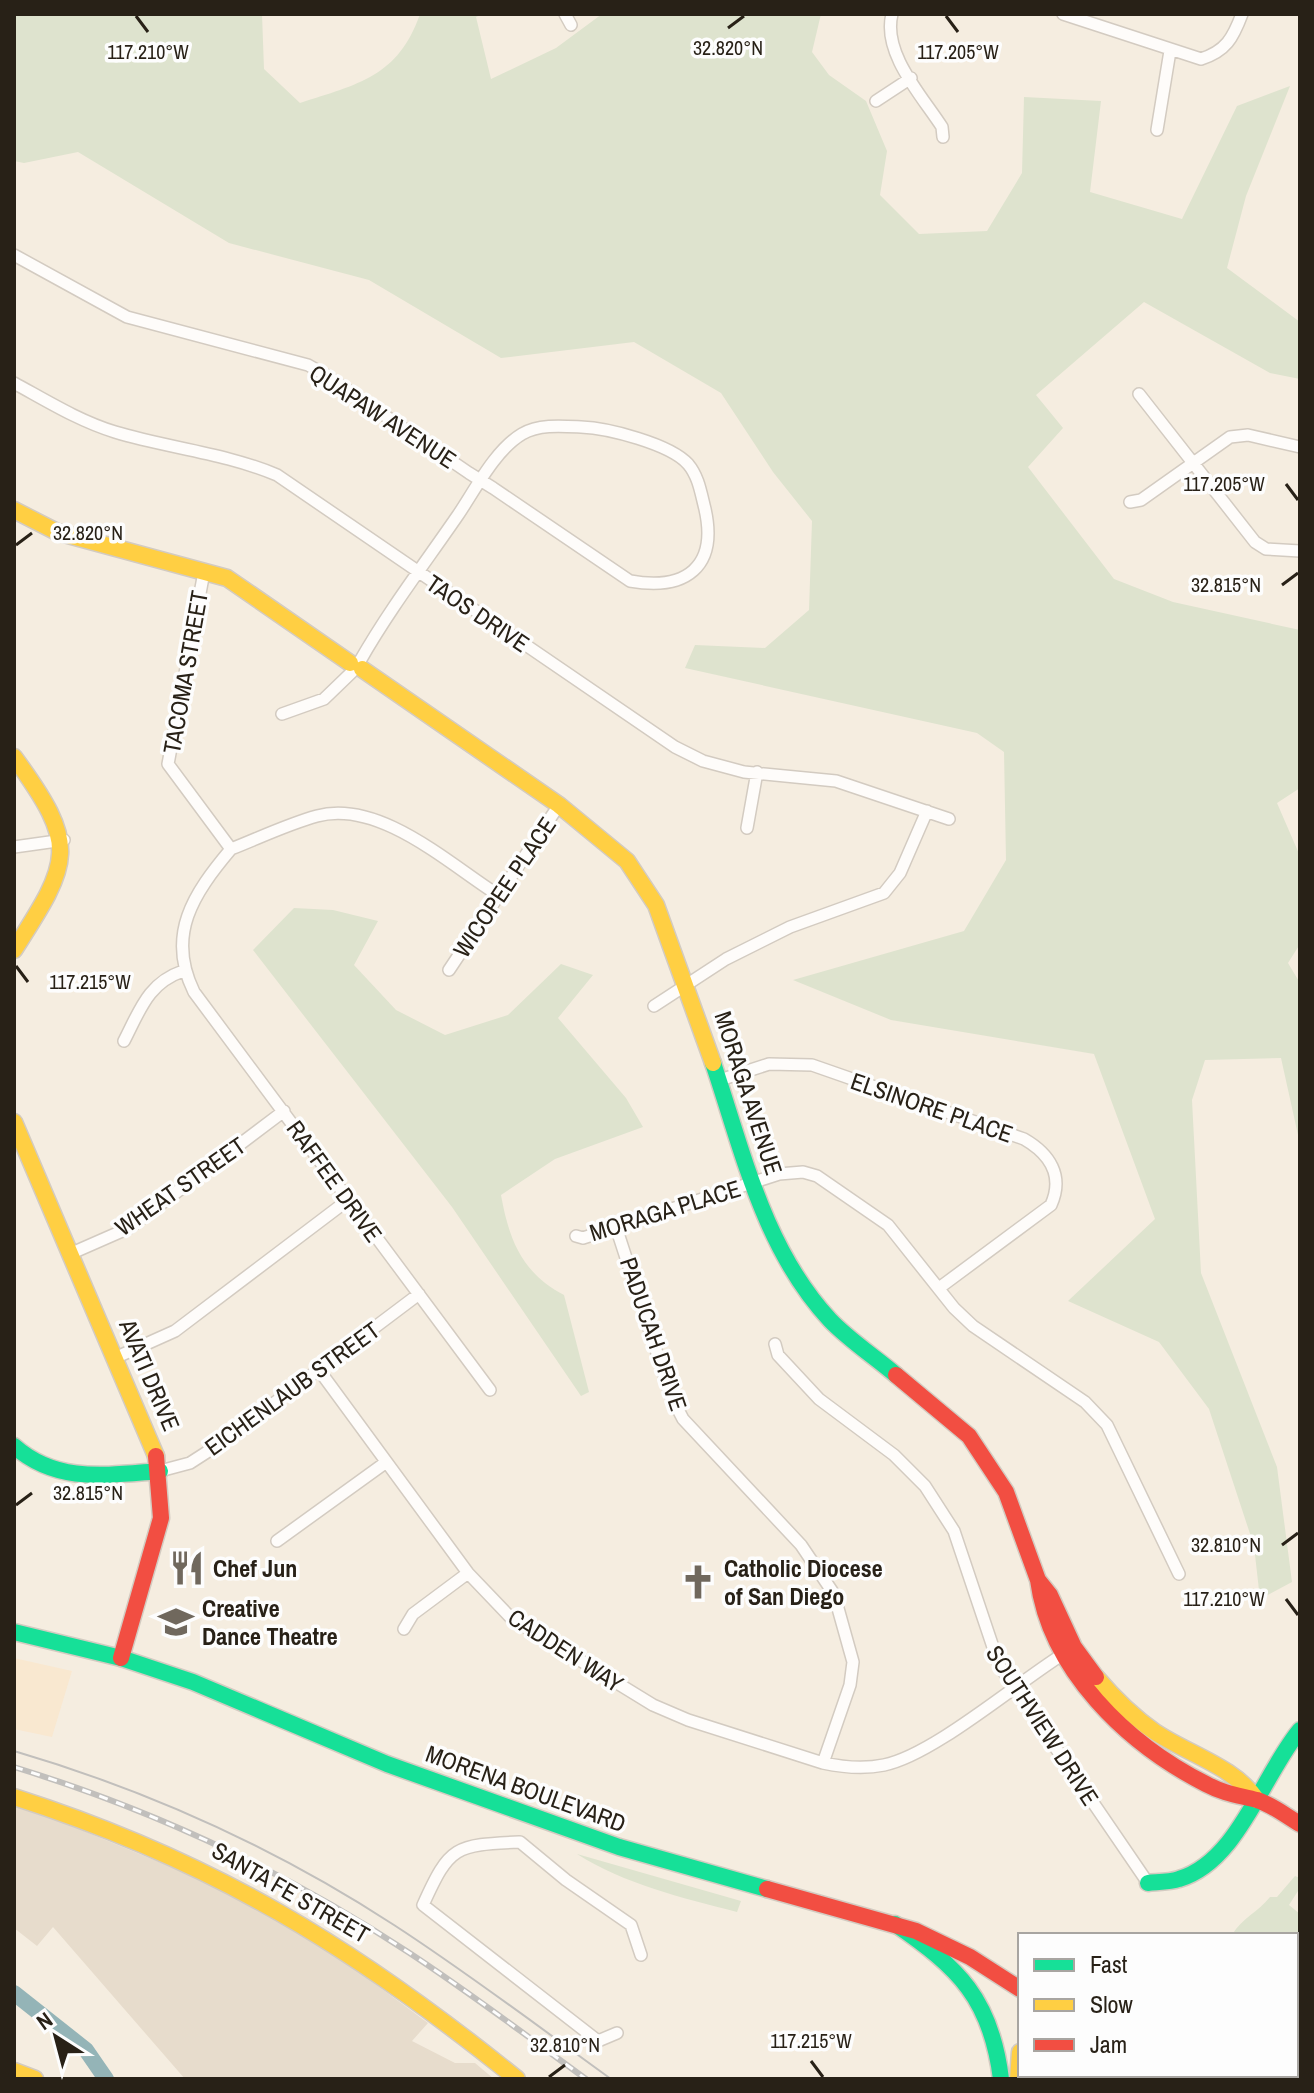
<svg xmlns="http://www.w3.org/2000/svg" width="1314" height="2093" font-family="'Archivo Narrow',sans-serif">
	<rect width="100%" height="100%" fill="#f5ede0"/>
	<path fill="#f9e8d0" d="M14,1658L72,1671L52,1737L14,1729Z"/>
	<path fill="#e7dccc" d="M14,1806L45,1815L205,1881L313,1938L428,2023L412,2041L455,2063H475L494,2079H185L53,1927L37,1946L14,1928Z"/>
	<path fill="#dee3ce" d="M14,14H262L264,69L300,103C358,84 398,77 420,14H482L476,17L491,79L556,48L602,14H821L812,52L829,75L866,101L887,151L880,195L919,234L987,231L1022,173L1024,97L1101,101L1090,192L1182,219L1237,106L1290,86L1246,196L1227,268L1300,322V379L1270,373L1144,302L1036,395L1063,428L1028,467L1114,579L1173,602L1300,630V788L1277,803L1300,856V944L1288,963L1300,983V1144L1281,1058L1205,1060L1192,1100L1201,1273L1277,1467L1292,1582L1260,1599L1254,1546L1209,1409L1159,1342L1068,1301L1155,1219L1094,1054L891,1020L793,980L964,931L1006,860L1004,752L977,733L685,668L695,645L765,648L809,610L812,521L773,472L721,393L634,342L501,358L369,280L229,243L78,152L24,163L14,161Z
		M294,908L333,910L378,921L354,965L396,1010L445,1035L508,1015L561,964L593,975L558,1018L626,1098L643,1127L555,1159L501,1195C509,1240 522,1273 564,1295L589,1392L581,1396L452,1207L253,950Z
		M577,1854L741,1901L737,1912C683,1898 624,1884 577,1854Z
		M1295,1876L1300,1878L1298,1891L1289,1905L1300,1914V1939L1296,1944V1935H1232C1242,1918 1258,1912 1270,1897H1277Z"/>
	<g fill="none" stroke-linecap="round" stroke-linejoin="round">
		<path stroke="#94b4b7" stroke-width="16" d="M14,1993L86,2050L106,2079"/>
		<g stroke="#d3cbc1" stroke-width="14">
			<path id="street" d="M565,14L571,25
				M892,14C882,53 922,96 942,127L943,137
				M1063,14L1201,59C1226,51 1233,38 1242,14
				M876,101L911,78
				M1157,130L1170,51
				M14,255L127,317L308,365L324,374L469,473L493,488L630,581C686,591 718,567 705,509C701,494 699,477 688,464C670,444 608,428 581,427C562,426 539,424 522,434C495,450 475,490 458,515C425,563 389,610 360,661
				M14,383C47,401 79,421 115,432C168,448 225,453 277,475L675,747L703,761L744,772L836,781L949,819
				M1139,394L1255,542L1266,549L1300,551
				M1130,502L1141,500L1230,437L1248,435L1300,447
				M204,572L168,764L231,849
				M282,714L324,699L352,672
				M747,828L757,772
				M14,847L64,840
				M231,849C193,894 166,935 194,992L490,1390
				M231,849C259,838 288,824 317,816C379,799 449,864 498,895
				M449,970L559,805
				M654,1006L726,959L790,927L884,893L900,873L927,811
				M124,1041C140,1010 148,983 183,971
				M720,1080L769,1064L812,1065L1024,1139C1050,1154 1064,1176 1051,1205L939,1288
				M616,1227L671,1396L683,1419L801,1545L834,1594L853,1662L850,1685L823,1763
				M576,1236L583,1238L779,1174L803,1172L817,1176L888,1225L954,1308L973,1326L1085,1402L1107,1425L1179,1574
				M72,1253L129,1228L284,1111
				M775,1344L778,1355L819,1399L894,1455L925,1486L954,1531L999,1665L1148,1883
				M117,1357L175,1331L348,1200
				M319,1370L468,1573L511,1618L653,1705L688,1720L823,1763C842,1767 865,1769 884,1765C934,1755 1020,1680 1068,1651
				M160,1471L190,1463L221,1443L419,1294
				M277,1541L385,1463
				M404,1629L413,1614L468,1573
				M617,2033L598,2041L423,1905C450,1845 455,1845 520,1842L566,1880L631,1925L641,1955"/>
		</g>
		<g stroke="#d3cbc1" stroke-width="19">
			<path id="fast" d="M713,1063C743,1152 764,1249 830,1320C849,1340 875,1357 896,1375
				M14,1446C57,1484 107,1475 160,1471
				M14,1632L121,1658L193,1682L387,1764L619,1847L767,1889
				M1148,1883C1158,1882 1170,1882 1179,1879C1238,1862 1263,1774 1300,1730
				M895,1924C959,1968 991,1999 1001,2079
				M1106,2075L1109,2079
				M1231,2079L1234,2075"/>
		</g>
		<g stroke="#d3cbc1" stroke-width="19">
			<path id="slow" d="M14,510L57,532L227,578L350,663
				M362,669L559,805L627,861L656,905L713,1063
				M14,757C79,846 72,860 14,950
				M14,1122L156,1456
				M1096,1677C1113,1697 1133,1717 1155,1732C1188,1754 1235,1767 1257,1800
				M14,1797C214,1861 355,1948 517,2079
				M1296,1966L1300,1962
				M14,2071L35,2079
				M1018,2079L1020,2052"/>
		</g>
		<g stroke="#d3cbc1" stroke-width="19">
			<path id="jam" d="M896,1375L969,1436L1006,1492L1038,1580L1050,1595L1074,1647L1096,1677
				M1038,1580C1050,1670 1127,1744 1206,1784C1225,1794 1238,1795 1257,1800C1273,1805 1286,1816 1300,1824
				M121,1658L161,1518L156,1456
				M767,1889L916,1931L970,1957L1020,1989
				M1296,1998L1300,1993
				M1205,2079L1208,2075"/>
		</g>
		<use href="#street" stroke="#fefcfa" stroke-width="11"/>
		<use href="#fast" stroke="#16e098" stroke-width="16"/>
		<use href="#slow" stroke="#ffcf43" stroke-width="16"/>
		<use href="#jam" stroke="#f24e42" stroke-width="16"/>
		<path stroke="#c1bfbc" stroke-width="2" d="M14,1751C147,1790 277,1849 394,1925C468,1973 539,2027 611,2079"/>
		<g stroke="#c1bfbc" stroke-width="6">
			<path id="rail" d="M14,1767C154,1810 286,1872 408,1952C469,1992 527,2036 586,2079"/>
		</g>
		<use href="#rail" stroke="#fdfdfd" stroke-width="3" stroke-dasharray="9" stroke-linecap="butt"/>
	</g>
	<path fill="none" stroke="#282117" stroke-width="3" d="M136,16L148,32M946,16L958,32M728,28L744,16M1286,484L1298,500M16,545L32,533M1282,585L1298,573M16,966L28,982M16,1505L32,1493M1282,1545L1298,1533M1286,1599L1298,1615M811,2061L823,2077M549,2077L565,2065"/>
	<defs>
		<g id="restaurant-bare" transform="scale(2.76)"><path d="M-5-6h1v4h1v-4h1v4h1v-4h1v5L-1.5 .5V6h-2V.5L-5-1ZM5-6V6H3V1.5H1.5Q1.5-4 5-6Z" fill="#70685d" stroke="#fdfdfd" stroke-width="2.5" paint-order="stroke"/></g>
		<g id="church-bare" transform="scale(2.76)"><path d="M-1.2-6h2.4v3.5h3.3v2.4h-3.3V6h-2.4V-.1h-3.3v-2.4h3.3Z" fill="#70685d" stroke="#fdfdfd" stroke-width="2.5" paint-order="stroke"/></g>
		<g id="school-bare" transform="scale(2.76)"><path d="M0-5L7-2L0 1L-7-2ZM-4 1L0 2.5L4 1V4Q0 6-4 4Z" fill="#70685d" stroke="#fdfdfd" stroke-width="2.5" paint-order="stroke"/></g>
	</defs>
	<g fill-rule="evenodd">
		<use href="#restaurant-bare" x="187" y="1568"/>
		<use href="#church-bare" x="698" y="1582"/>
		<use href="#school-bare" x="176" y="1622"/>
	</g>
	<g text-anchor="middle" dominant-baseline="central" stroke-width="7" stroke-linejoin="round" paint-order="stroke">
		<g font-size="24" fill="#282117" stroke="#fdfdfd">
			<text transform="translate(383 416) rotate(33)">QUAPAW AVENUE</text>
			<text transform="translate(478 613) rotate(34)">TAOS DRIVE</text>
			<text transform="translate(185 672) rotate(-80)">TACOMA STREET</text>
			<text transform="translate(504 887) rotate(-56)">WICOPEE PLACE</text>
			<text transform="translate(749 1093) rotate(72)">MORAGA AVENUE</text>
			<text transform="translate(932 1107) rotate(19)">ELSINORE PLACE</text>
			<text transform="translate(335 1181) rotate(54)">RAFFEE DRIVE</text>
			<text transform="translate(180 1186) rotate(-35)">WHEAT STREET</text>
			<text transform="translate(665 1210) rotate(-17)">MORAGA PLACE</text>
			<text transform="translate(654 1334) rotate(71)">PADUCAH DRIVE</text>
			<text transform="translate(150 1375) rotate(67)">AVATI DRIVE</text>
			<text transform="translate(292 1388) rotate(-36)">EICHENLAUB STREET</text>
			<text transform="translate(566 1650) rotate(33)">CADDEN WAY</text>
			<text transform="translate(1043 1725) rotate(57)">SOUTHVIEW DRIVE</text>
			<text transform="translate(526 1788) rotate(20)">MORENA BOULEVARD</text>
			<text transform="translate(291 1892) rotate(30)">SANTA FE STREET</text>
		</g>
		<g font-size="24" font-weight="bold" fill="#282117" stroke="#fdfdfd" text-anchor="start">
			<text x="213" y="1568">Chef Jun</text>
			<text x="724" y="1568">Catholic Diocese<tspan x="724" dy="28">of San Diego</tspan></text>
			<text x="202" y="1608">Creative<tspan x="202" dy="28">Dance Theatre</tspan></text>
		</g>
	</g>
	<g font-size="20" text-anchor="middle" fill="#282117" stroke="#fdfdfd" stroke-width="7" stroke-linejoin="round" paint-order="stroke">
		<text x="728" y="55">32.820°N</text>
		<text x="148" y="59">117.210°W</text>
		<text x="958" y="59">117.205°W</text>
		<text x="1224" y="491">117.205°W</text>
		<text x="88" y="540">32.820°N</text>
		<text x="1226" y="592">32.815°N</text>
		<text x="90" y="989">117.215°W</text>
		<text x="88" y="1500">32.815°N</text>
		<text x="1226" y="1552">32.810°N</text>
		<text x="1224" y="1606">117.210°W</text>
		<text x="811" y="2048">117.215°W</text>
		<text x="565" y="2052">32.810°N</text>
	</g>
	<rect width="1314" height="2093" fill="none" stroke="#282117" stroke-width="32"/>
	<rect x="1018" y="1933" width="280" height="144" fill="#fdfdfd" stroke="#a8a5a1" stroke-width="2"/>
	<rect x="1034" y="1959" width="40" height="12" fill="#16e098" stroke="#a8a5a1" stroke-width="2"/>
	<text x="1090" y="1973" font-size="24" fill="#282117">Fast</text>
	<rect x="1034" y="1999" width="40" height="12" fill="#ffcf43" stroke="#a8a5a1" stroke-width="2"/>
	<text x="1090" y="2013" font-size="24" fill="#282117">Slow</text>
	<rect x="1034" y="2039" width="40" height="12" fill="#f24e42" stroke="#a8a5a1" stroke-width="2"/>
	<text x="1090" y="2053" font-size="24" fill="#282117">Jam</text>
	<g transform="translate(56 2037) rotate(324)" stroke="#fdfdfd" stroke-width="6" paint-order="stroke">
	<path d="M0-6L14 30L0 20L-14 30Z" fill="#282117"/>
	<text y="-12" font-size="22" font-weight="bold" text-anchor="middle" fill="#282117">N</text>
	</g>
</svg>
